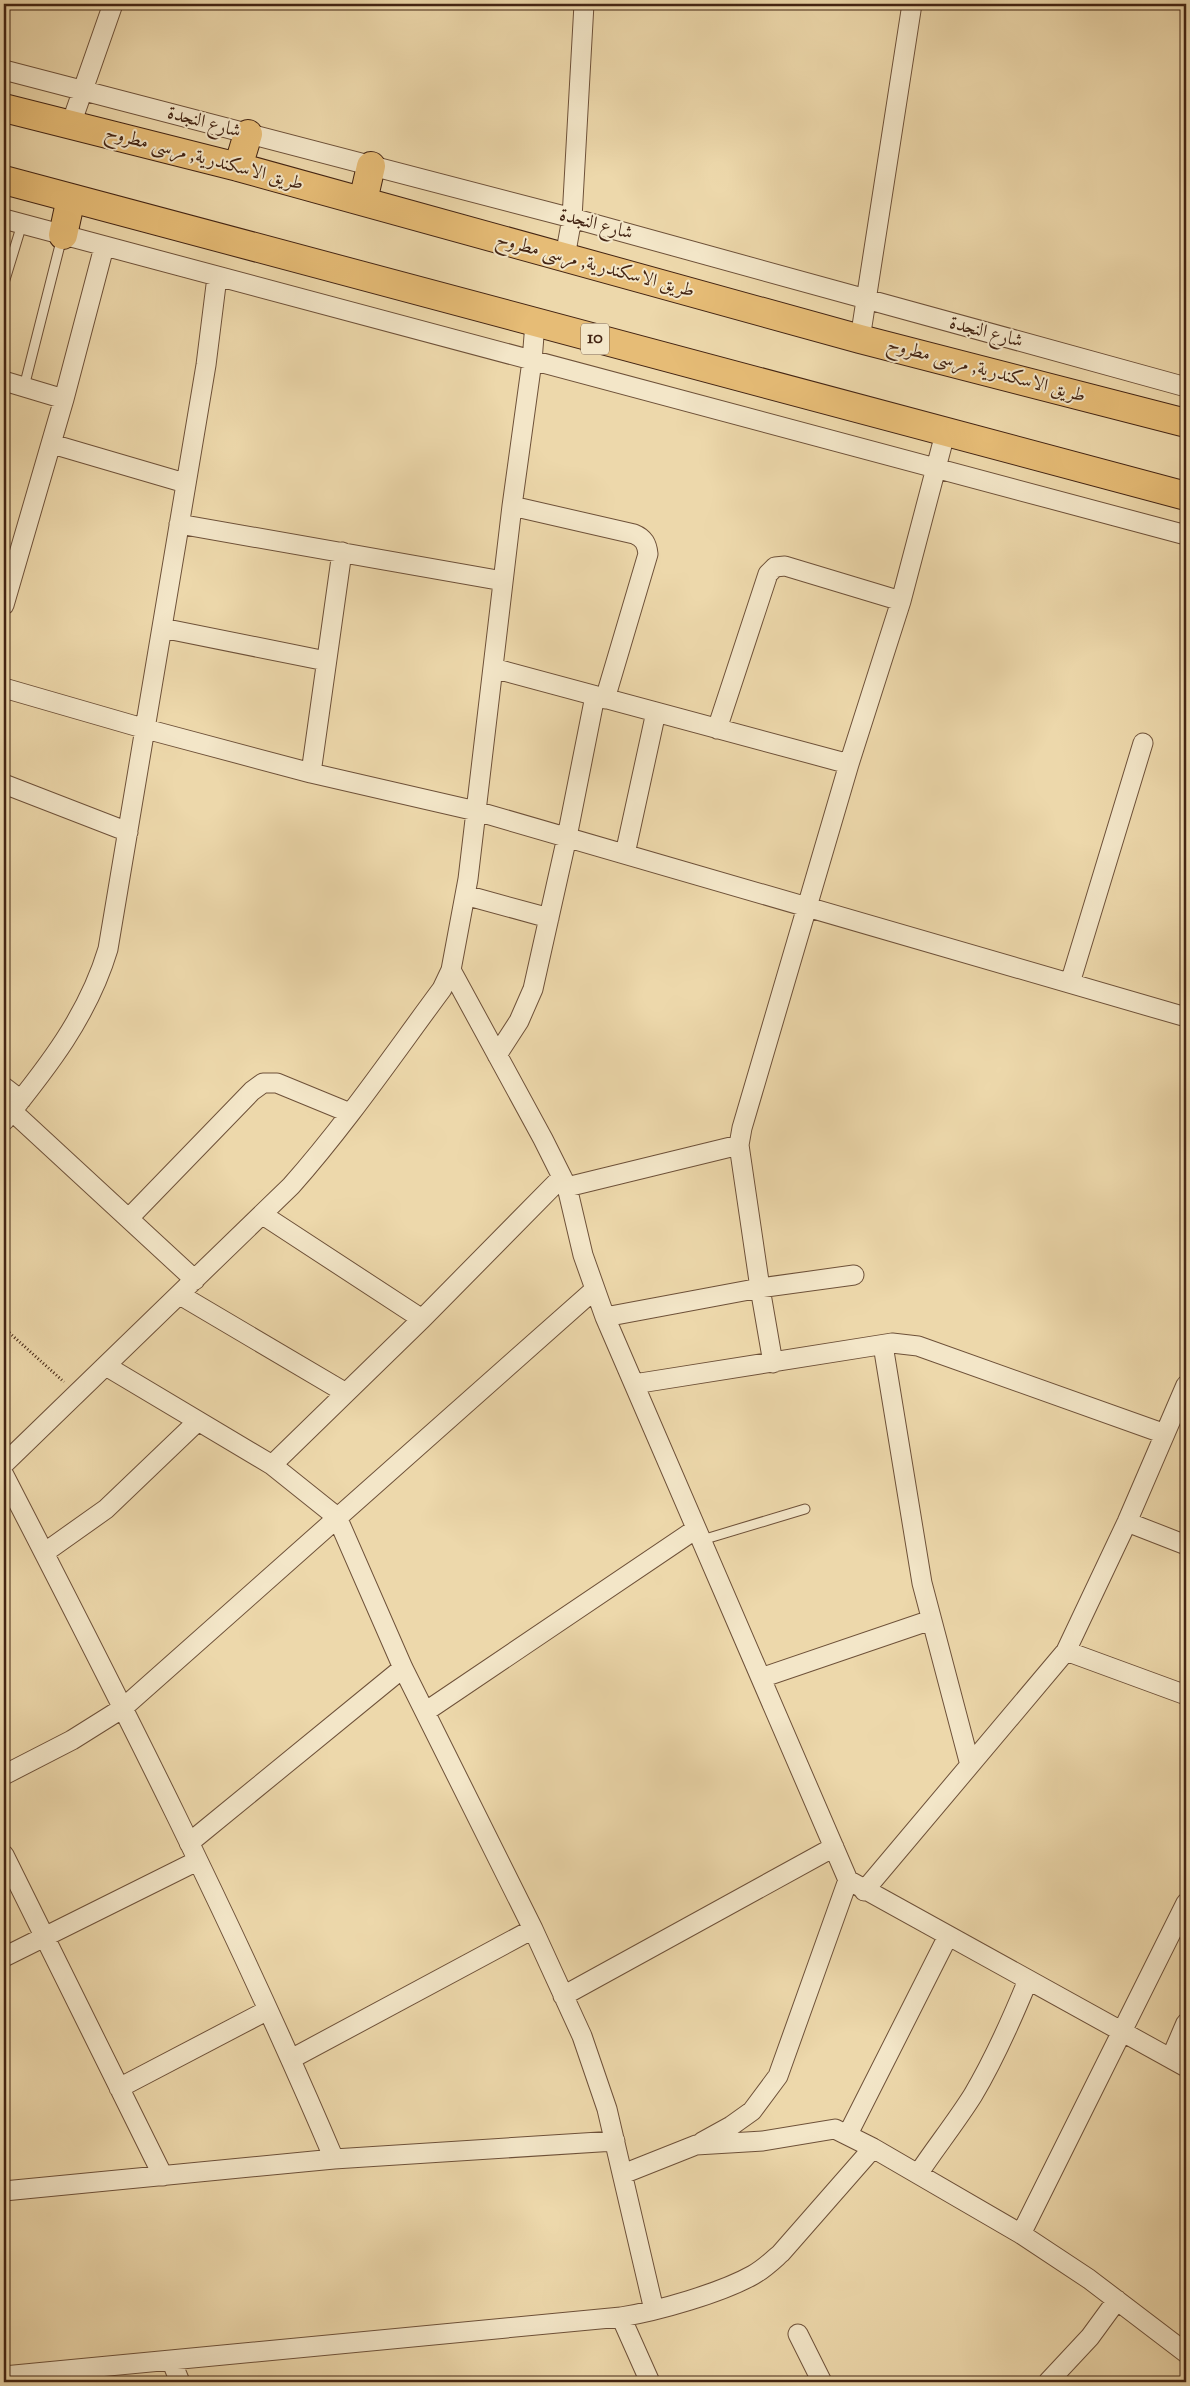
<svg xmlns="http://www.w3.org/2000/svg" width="1190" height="2386" font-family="'Sorts Mill Goudy',Amiri,serif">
	<rect width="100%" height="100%" fill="#edd8ab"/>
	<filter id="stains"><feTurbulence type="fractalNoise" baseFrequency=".004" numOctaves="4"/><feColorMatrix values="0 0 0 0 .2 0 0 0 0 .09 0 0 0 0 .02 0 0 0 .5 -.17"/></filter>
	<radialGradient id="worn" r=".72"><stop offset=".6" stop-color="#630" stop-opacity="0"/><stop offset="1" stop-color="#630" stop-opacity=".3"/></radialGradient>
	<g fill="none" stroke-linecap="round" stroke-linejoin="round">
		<g stroke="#6e5139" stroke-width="11">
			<path id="service" d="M4,283L22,224
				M24,387L62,237
				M702,1540L805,1509"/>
		</g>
		<g stroke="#6e5139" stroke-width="21">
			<path id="minor" d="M4,70L572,218L1186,387
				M71,124L113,4
				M4,219L1186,535
				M565,257L572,218L584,4
				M860,339L912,4
				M4,381L64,399
				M52,444L185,483
				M512,506L634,534C644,538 647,544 648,554L605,699
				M179,524L503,581
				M4,605L64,399L104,247
				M162,628L326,661
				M493,668L849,764
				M4,688L146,729L311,773L476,811L1186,1017
				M717,729L768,574L775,567L785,566L901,601
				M311,773L342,552
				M4,784L128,832
				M625,854L656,712
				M465,895L549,918
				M451,970L543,1139L567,1187L583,1255L605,1317L848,1880L1186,2067
				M1070,983L1143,743
				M497,1055L519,1021L533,989L567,837L595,696
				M4,1087L21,1100
				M12,1111L195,1280
				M4,1121C47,1068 88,1016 108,949L206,365L217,277
				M567,1187L739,1145
				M263,1215L422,1319
				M129,1218L252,1091L263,1083H277L350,1113
				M180,1295L346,1393
				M605,1317L760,1288L854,1275
				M883,1345L922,1583L970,1765
				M773,1363L760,1288L739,1145L742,1128L849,764L901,601L946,430
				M106,1366L272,1465L337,1517L403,1668L533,1929L582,2036L607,2109L654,2310
				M634,1384L892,1343L918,1346L1165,1434
				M4,1464L291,1186C346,1124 393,1055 442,989L451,970L468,879L512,506L532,361L535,323
				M272,1465L422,1319L562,1177
				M4,1475C120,1700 235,1926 334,2159
				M1127,1522L1186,1545
				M44,1553L106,1509L198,1421
				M1066,1651L1186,1695
				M761,1678L931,1620
				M425,1712L696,1529
				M4,1775L72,1740L123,1708L594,1290
				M189,1843L403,1668
				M4,1855L163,2176
				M864,1891L1066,1651L1127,1522L1186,1385
				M4,1957L197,1861
				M563,1996L834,1847
				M1171,2058L1186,2023
				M291,2059L533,1929
				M119,2088L268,2010
				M848,2134L948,1936
				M702,2142L731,2126L752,2111L778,2076L848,1880
				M623,2174L696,2145L763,2141L835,2129L873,2148L1021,2234L1089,2279L1186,2353
				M918,2174C936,2147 956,2122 973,2095C995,2058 1012,2019 1028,1980
				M4,2191L334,2159L615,2141
				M1021,2234L1186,1903
				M798,2334L822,2382
				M171,2360L180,2382
				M4,2376L621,2317
				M650,2382L621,2317C658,2311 721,2293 753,2275C764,2269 772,2261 781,2253L873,2148
				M1048,2382L1090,2337L1117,2300"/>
		</g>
		<g stroke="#432413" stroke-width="30">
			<path id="primary" d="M4,108L238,167L860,339L1186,423
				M238,167L248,134
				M4,180L1186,496
				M363,201L371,166
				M63,235L71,198"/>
		</g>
		<path stroke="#432413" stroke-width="3" stroke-dasharray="1 2.5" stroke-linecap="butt" d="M4,1328L64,1382"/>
		<use href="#service" stroke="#f3e6c8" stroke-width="9"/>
		<use href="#minor" stroke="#f3e6c8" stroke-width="19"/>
		<use href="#primary" stroke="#e6bc76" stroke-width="28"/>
	</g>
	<g text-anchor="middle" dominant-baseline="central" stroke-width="4" stroke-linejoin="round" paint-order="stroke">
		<rect fill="#f3e6c8" stroke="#785e49" stroke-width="1" x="581" y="323.5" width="28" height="31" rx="4"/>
		<g font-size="18" font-weight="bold" fill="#432413">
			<text x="595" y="339">10</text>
		</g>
		<g font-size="19" fill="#432413" stroke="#f3e6c8">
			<text transform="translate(204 123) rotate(15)">شارع النجدة</text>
			<text transform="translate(204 159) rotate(15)">طريق الاسكندرية, مرسى مطروح</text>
			<text transform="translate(596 225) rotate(15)">شارع النجدة</text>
			<text transform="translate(595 266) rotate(15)">طريق الاسكندرية, مرسى مطروح</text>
			<text transform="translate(986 333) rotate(15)">شارع النجدة</text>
			<text transform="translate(986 371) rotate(15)">طريق الاسكندرية, مرسى مطروح</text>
		</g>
	</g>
	<rect width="1190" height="2386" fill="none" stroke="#edd8ab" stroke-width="20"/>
	<rect x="5" y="5" width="1180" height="2376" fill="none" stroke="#432413" stroke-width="2.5"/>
	<rect x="10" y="10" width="1170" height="2366" fill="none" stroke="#432413"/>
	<rect width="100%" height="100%" filter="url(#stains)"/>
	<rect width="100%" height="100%" fill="url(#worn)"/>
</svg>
